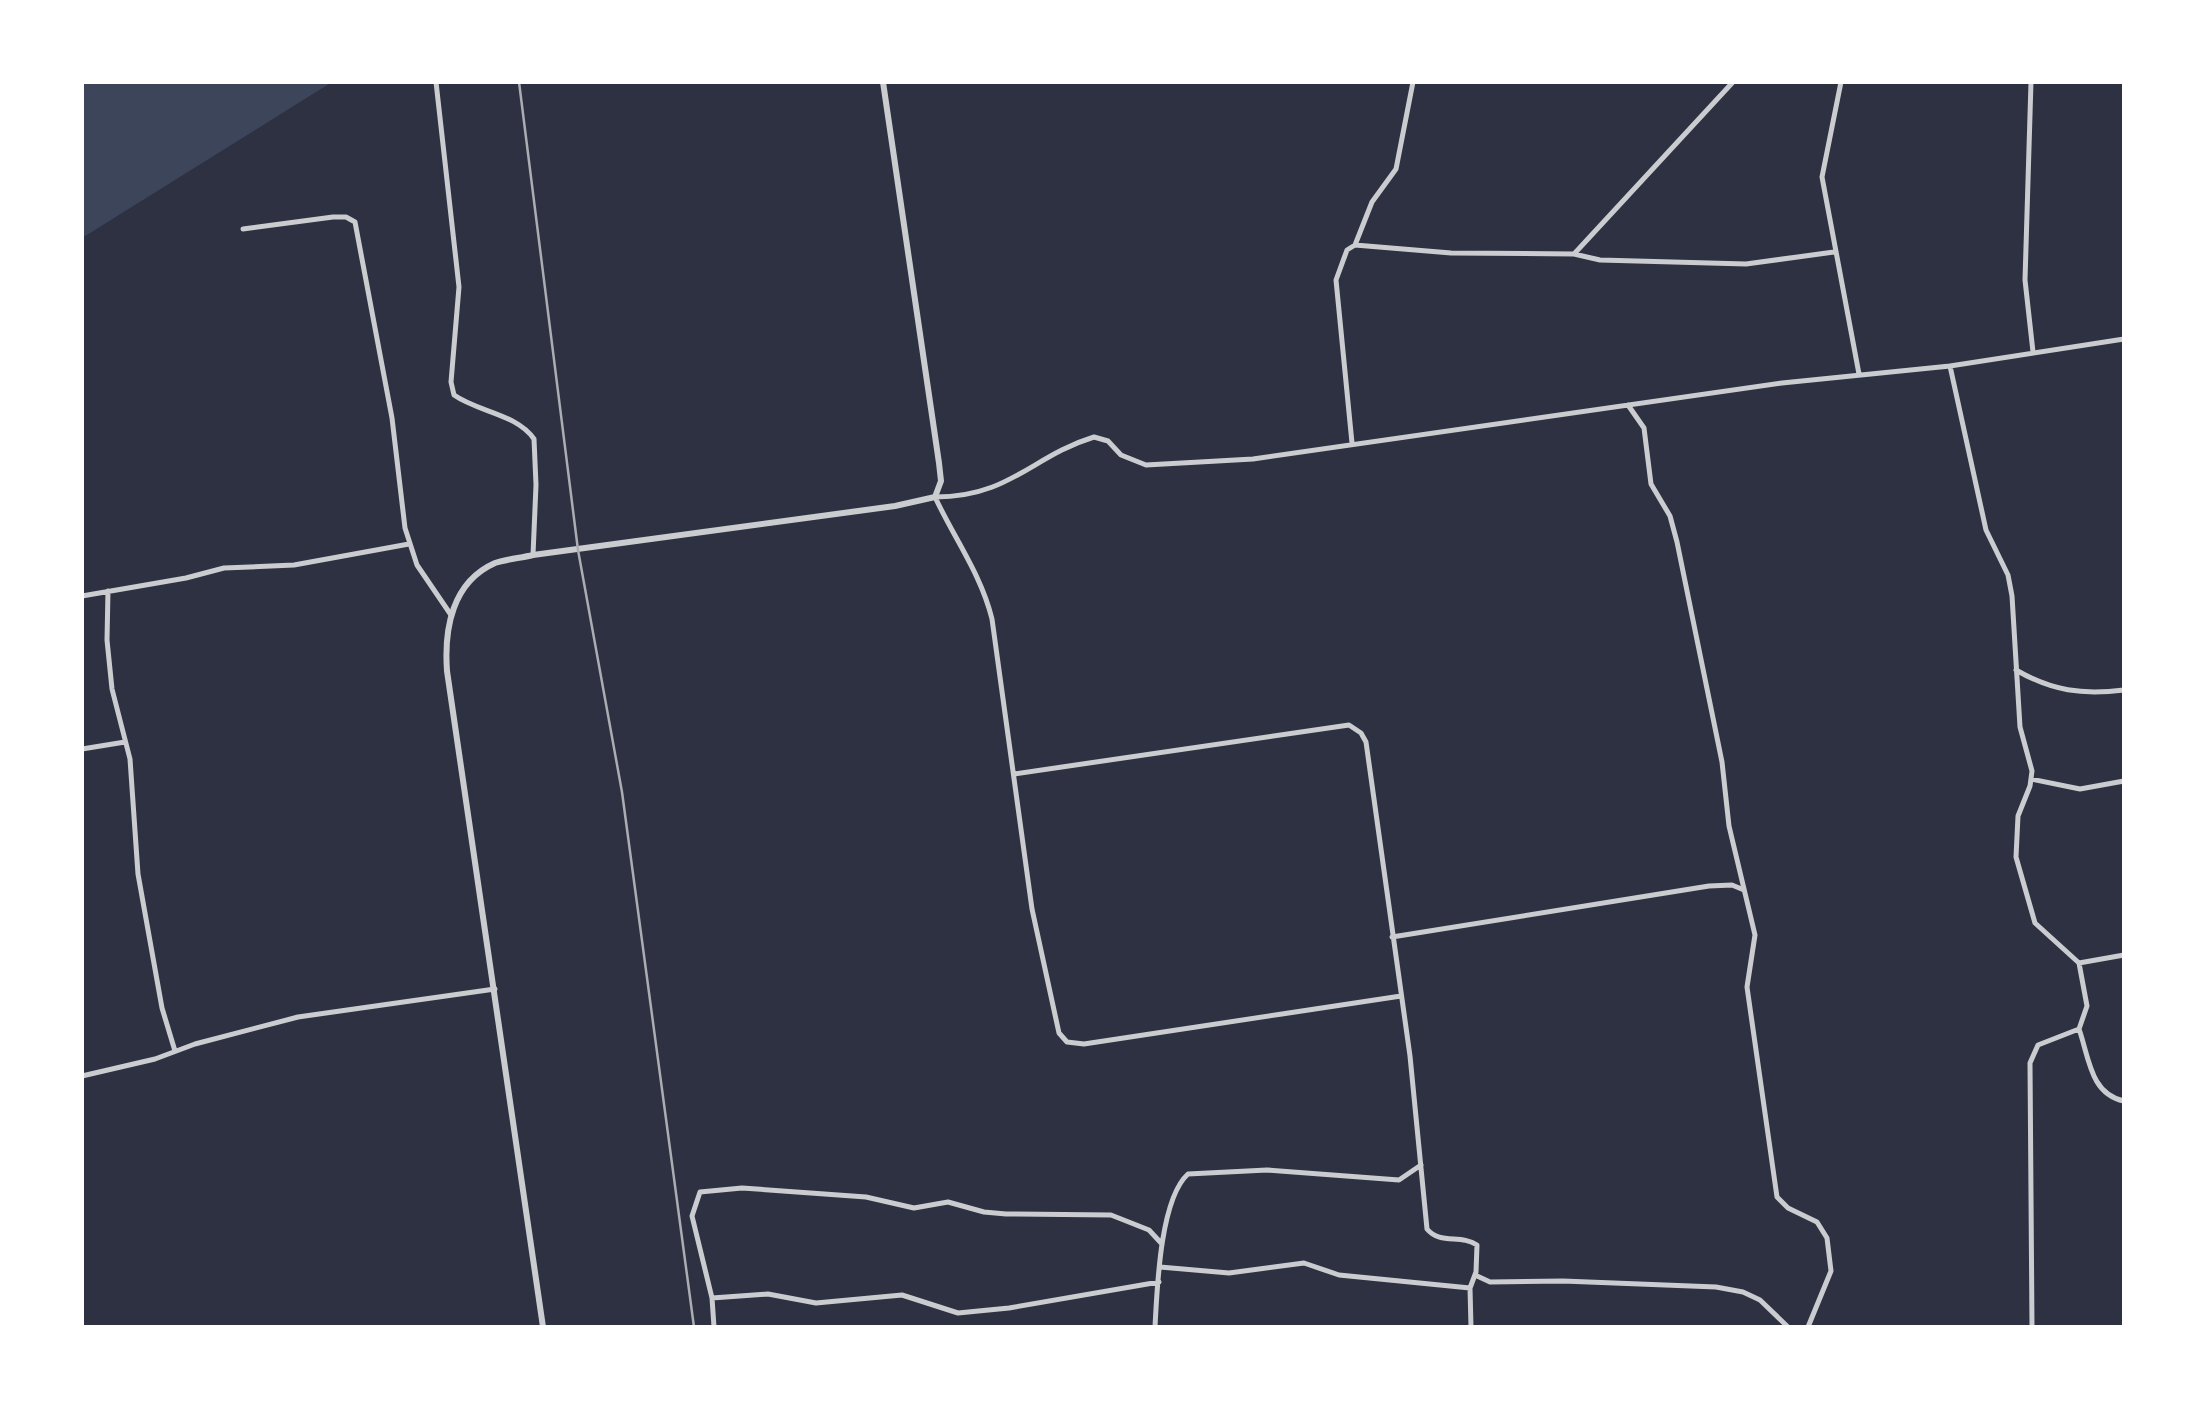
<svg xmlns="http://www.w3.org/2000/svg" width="2206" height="1409" font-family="'DejaVu Sans',sans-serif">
	<rect width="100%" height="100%" fill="#2d3142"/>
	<path fill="#3c4559" d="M82,82H332L82,238Z"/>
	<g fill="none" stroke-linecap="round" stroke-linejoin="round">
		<path stroke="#caccd0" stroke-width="5" d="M436,82L459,287L451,382L454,395C478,412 517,414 534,439L536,485L533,555
			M1841,82L1822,177L1859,374
			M2031,82L2025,280L2033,352
			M243,229L333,217H346L355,222L392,418L405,528L417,565L451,615
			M1355,245L1451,253L1574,254L1600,260L1746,264L1834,252
			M1574,254L1733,82
			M1950,366L1986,530L2008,575L2012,596L2020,727L2032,771L2030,786L2018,816L2016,857L2035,923L2079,963L2087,1006L2079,1029L2038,1045L2030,1063L2032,1327
			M1628,405L1644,428L1651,484L1670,516L1677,542L1722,762L1729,826L1755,935L1747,987L1777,1197L1788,1208L1817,1222L1827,1238L1831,1271L1808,1327
			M1352,443L1336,280L1347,250L1355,245L1372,202L1396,169L1413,82
			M108,591L107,640L112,689L130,759L138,874L162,1008L175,1051
			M82,596L186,578L224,568L294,565L409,544
			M2016,670C2052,691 2082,695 2124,690
			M82,749L125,742
			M1014,774L1349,725L1361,733L1366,742L1410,1056L1427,1229C1440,1245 1461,1234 1477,1245L1476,1272L1470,1288L1471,1327
			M2031,779L2080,789L2124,781
			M1392,937L1709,886L1732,885L1744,890
			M2079,963L2124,955
			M1401,996L1084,1044L1067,1042L1059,1033L1032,909L992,619C981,574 954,538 935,497C1010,497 1032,456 1094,437L1108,441L1121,455L1146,465L1253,459L1782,383L1950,366L2124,339
			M2079,1029C2089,1057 2090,1094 2124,1101
			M82,1076L155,1059L195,1044L298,1017L495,989
			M1160,1267L1229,1273L1304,1263L1339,1275L1470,1288
			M1475,1275L1490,1282L1563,1281L1716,1287L1743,1292L1760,1300L1788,1327
			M712,1298L768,1294L816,1303L902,1295L958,1313L1009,1308L1159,1282
			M714,1327L712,1298L692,1216L700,1192L742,1188L866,1197L914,1208L948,1202L984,1212L1006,1214L1111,1215L1149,1230L1162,1244
			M1155,1327C1157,1290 1160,1199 1188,1174L1267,1170L1399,1180L1421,1165"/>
		<path stroke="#caccd0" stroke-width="6" d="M543,1327L447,671C444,629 452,582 495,563C507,559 521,558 533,555L895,506L935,497L941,481L939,463L883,82"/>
		<path stroke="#abadb3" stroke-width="2.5" d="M519,82L578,550L622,792L694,1327"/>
	</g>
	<rect width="2206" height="1409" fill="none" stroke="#ffffff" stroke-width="168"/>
</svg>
